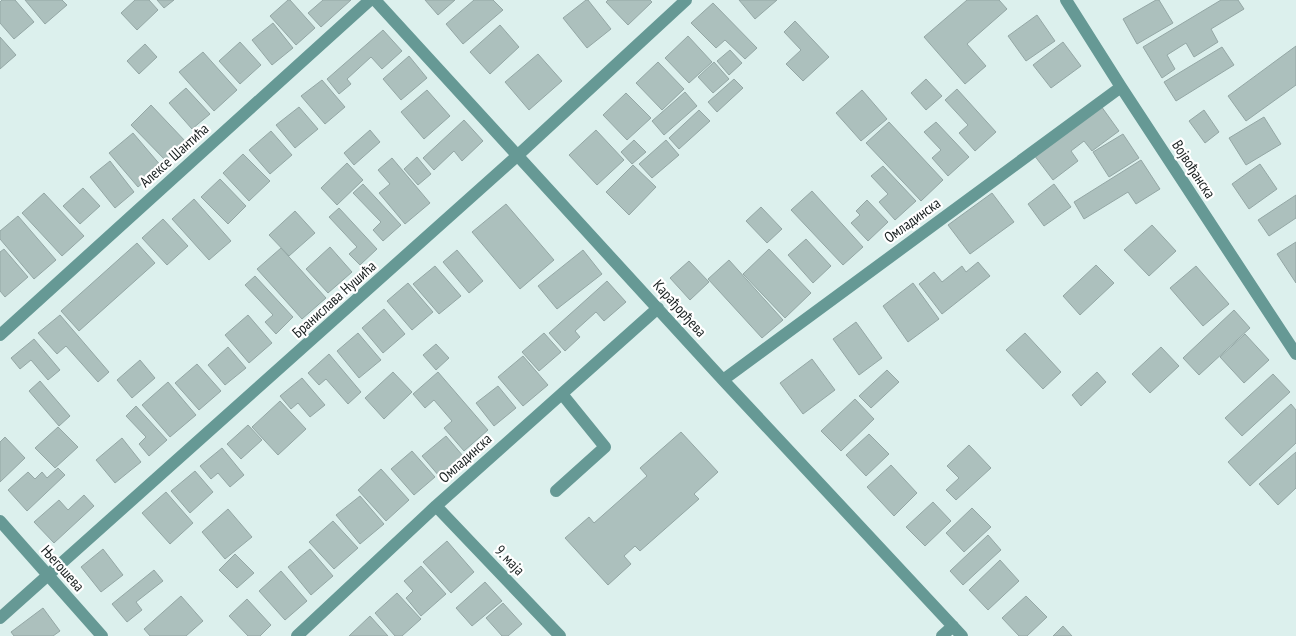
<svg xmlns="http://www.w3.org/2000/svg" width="1296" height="636" font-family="'PT Sans Narrow',sans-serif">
	<rect width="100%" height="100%" fill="#dcf0ed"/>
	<path fill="#acc0bd" stroke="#94a7a5" d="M2,0H15L34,22L14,39L0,23V2Z
		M25,0H62L67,5L45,24Z
		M135,0H149L158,10L137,30L121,13Z
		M157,0H174L164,8Z
		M288,0H290L315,28L296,45L270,16Z
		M323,0H351L321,27L308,13Z
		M425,0H455L438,15Z
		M474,0H493L503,10L463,44L446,24Z
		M586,0H588L611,29L587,48L563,18Z
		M608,0H650L652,2L628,25L606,2Z
		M739,0H777L755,19Z
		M967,0H999L1007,9L967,44L986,66L965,84L924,37Z
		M1156,0H1159L1173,23L1137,44L1123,19Z
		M1221,0H1238L1244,9L1211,29L1218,42L1194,57L1186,43L1167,55L1175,69L1162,78L1143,47Z
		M713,3L757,48L745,59L725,40L716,48L691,23Z
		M1037,15L1055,41L1026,61L1008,36Z
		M795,21L829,57L803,81L786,64L801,50L784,32Z
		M273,23L293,48L272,65L252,40Z
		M500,25L519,47L490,74L470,52Z
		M383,30L402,51L382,69L371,57L347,79L351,84L339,94L327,79Z
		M688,36L712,62L689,83L665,58Z
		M0,37L16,55L0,69Z
		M240,42L261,65L240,84L219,61Z
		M1063,42L1081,66L1051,88L1033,65Z
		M145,44L157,57L139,74L127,61Z
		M1296,46V85L1246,121L1228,96Z
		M1222,47L1234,65L1176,101L1164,82Z
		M730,50L742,63L729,75L717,61Z
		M203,52L237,90L214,111L179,72Z
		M538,54L562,81L529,110L505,82Z
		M409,56L427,78L401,100L383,79Z
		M658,62L684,89L662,110L636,83Z
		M714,62L729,79L713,93L698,77Z
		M734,79L743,88L717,112L708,102Z
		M926,79L942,96L926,110L911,93Z
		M322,80L345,107L325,124L301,96Z
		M186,88L210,114L192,129L169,103Z
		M957,89L996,132L975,151L959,133L968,125L945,100Z
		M427,90L450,116L424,139L401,112Z
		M862,90L887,119L861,141L836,113Z
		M685,92L697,106L664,135L652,121Z
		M626,93L651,118L627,140L603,115Z
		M151,105L187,143L167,162L131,125Z
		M1101,106L1119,131L1092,151L1084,141L1071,151L1078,161L1053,180L1034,155Z
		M299,107L318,129L295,148L276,125Z
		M699,110L710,121L679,149L669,138Z
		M1204,110L1219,132L1205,143L1189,121Z
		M1264,117L1281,144L1246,165L1229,138Z
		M464,120L483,141L462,161L454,151L434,170L423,158Z
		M889,122L943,180L921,201L866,143Z
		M936,122L969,157L948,176L932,158L941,150L924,132Z
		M370,130L380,142L354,165L344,153Z
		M596,130L624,160L597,185L569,155Z
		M271,131L292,155L270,174L249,150Z
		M133,133L162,167L138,187L109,153Z
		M1123,134L1139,158L1109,177L1093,152Z
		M634,140L646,152L632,164L621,152Z
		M666,140L679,155L652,178L639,164Z
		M243,154L270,181L249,201L223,173Z
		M417,157L431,174L418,185L404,169Z
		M392,158L430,203L405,224L379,193L390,184L378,170Z
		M1141,160L1160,189L1136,204L1128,192L1084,219L1074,202Z
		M110,161L134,192L115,208L90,177Z
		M347,163L363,180L337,205L321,188Z
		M1260,164L1277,189L1249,209L1232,184Z
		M633,165L656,187L629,215L606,192Z
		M883,166L916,201L895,220L879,202L888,194L871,176Z
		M220,179L246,206L228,224L201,197Z
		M363,184L401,225L383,241L373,230L381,222L353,193Z
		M1054,184L1071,207L1044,226L1028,204Z
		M83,188L100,206L80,224L63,206Z
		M812,191L863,247L843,265L791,210Z
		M44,193L84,236L62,256L22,213Z
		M992,193L1014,222L970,254L948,225Z
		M1296,195V218L1269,236L1258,220Z
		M194,199L231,241L209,260L172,219Z
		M867,200L888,222L868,241L851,223L860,215L856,211Z
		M506,204L554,260L520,289L472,232Z
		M761,207L782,229L767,243L746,221Z
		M339,208L377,249L360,265L349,254L357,247L329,217Z
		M295,211L315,233L289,256L269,235Z
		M18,216L56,260L34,279L0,239V231Z
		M163,219L188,246L167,265L142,238Z
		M1152,225L1176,251L1149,276L1124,250Z
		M806,239L831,266L813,283L788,255Z
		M1296,242V283L1277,254Z
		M137,243L155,263L79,331L61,311Z
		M330,247L352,272L328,293L306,269Z
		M281,248L326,298L302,319L257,269Z
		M4,249L28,277L5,297L0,291V252Z
		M769,249L811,293L785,318L743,274Z
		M457,250L483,281L469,293L443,262Z
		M583,250L602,274L557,309L538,286Z
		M729,260L783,320L762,338L708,279Z
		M689,261L709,282L690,300L670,278Z
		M978,262L990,276L942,314L919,284L934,272L942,282L962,266L966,272Z
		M1096,265L1114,283L1080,315L1063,296Z
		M435,266L461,296L439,314L413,284Z
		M1196,266L1229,304L1203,326L1170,288Z
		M255,276L293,317L276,334L265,322L273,315L245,285Z
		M607,281L626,302L604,321L596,312L575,331L580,337L565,351L549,333Z
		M408,283L433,312L412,330L387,301Z
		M913,283L939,319L908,342L883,306Z
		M384,309L405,334L383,353L362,328Z
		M1234,310L1250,328L1199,375L1183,358Z
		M60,315L109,372L98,382L66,346L57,354L38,333Z
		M248,315L272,343L249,363L225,335Z
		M856,322L882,358L859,375L833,339Z
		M358,333L381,360L359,378L337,351Z
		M544,333L561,352L539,371L522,352Z
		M1025,333L1061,372L1043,389L1006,350Z
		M1245,334L1269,360L1244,383L1220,357Z
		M34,339L60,370L48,380L31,360L20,369L11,358Z
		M436,344L449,358L436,370L423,355Z
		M228,347L246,368L225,385L208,365Z
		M1161,347L1179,366L1150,393L1132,374Z
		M329,354L361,392L348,404L326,379L319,385L308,373Z
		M523,356L548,385L523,406L498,377Z
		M812,359L835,390L803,414L780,383Z
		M140,360L155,378L132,398L117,380Z
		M197,364L221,391L199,410L175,383Z
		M887,370L899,382L871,408L859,396Z
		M393,372L412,392L384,419L365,398Z
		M438,372L488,430L464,451L444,428L452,421L434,400L425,408L413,394Z
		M1097,372L1106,382L1081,406L1072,395Z
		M1273,374L1290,392L1242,436L1225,418Z
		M302,378L325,405L310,417L298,403L291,409L280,396Z
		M40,381L70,416L59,426L29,391Z
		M168,382L196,415L170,437L142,405Z
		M498,386L516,408L494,426L476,403Z
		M855,399L874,419L841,451L821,431Z
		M280,401L306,429L278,455L252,427Z
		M1291,404L1296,410V443L1250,486L1228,462Z
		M136,406L167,440L149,456L139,444L146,437L126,416Z
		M248,425L262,440L241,459L227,444Z
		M58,427L78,447L55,468L35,448Z
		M681,432L718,472L694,494L699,499L640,551L635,546L624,556L631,564L608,585L565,538L589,517L594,523L647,476L640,468Z
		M869,434L889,454L866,476L846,455Z
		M446,436L463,456L439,476L422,456Z
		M5,437L25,458L0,482V442Z
		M122,438L141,462L115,483L96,460Z
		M969,445L991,468L956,500L946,490L959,478L947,466Z
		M222,448L244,475L230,487L218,473L211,479L200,466Z
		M412,451L435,477L414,495L391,469Z
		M1296,452V488L1278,505L1259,484Z
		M891,465L917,493L894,516L867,487Z
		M58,468L65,475L27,511L8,490L28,472L35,479L42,472L47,478Z
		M381,469L409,500L386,521L358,490Z
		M195,471L213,492L190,513L171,491Z
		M166,492L193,523L170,544L142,513Z
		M84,495L94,506L54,543L34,522L59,500L68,510Z
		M360,496L384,524L360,544L336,515Z
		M933,502L951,521L925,546L906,527Z
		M972,508L991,527L964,552L946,533Z
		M228,509L252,537L225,559L202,532Z
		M333,521L358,548L334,569L309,542Z
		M988,535L1001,550L963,585L950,571Z
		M447,541L474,572L451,593L423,562Z
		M103,549L123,575L101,592L81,567Z
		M310,549L333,576L311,595L288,567Z
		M235,554L254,573L237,588L219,570Z
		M1000,560L1019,581L988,610L969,590Z
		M421,566L446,594L421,616L406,598L413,591L404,581Z
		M154,570L163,581L136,602L142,610L127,622L112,604Z
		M281,571L307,601L285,620L259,591Z
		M485,582L502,601L472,626L456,608Z
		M397,593L421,619L402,636H395L375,613Z
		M181,596L203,621L186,636H150L144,629Z
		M1026,596L1047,617L1027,636H1019L1002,618Z
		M247,599L271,625L260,636H248L229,616Z
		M503,603L522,624L508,636H502L486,618Z
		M43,608L60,631L53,636H14L11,632Z
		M370,616L388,636H349Z
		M1063,626L1072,636H1053Z"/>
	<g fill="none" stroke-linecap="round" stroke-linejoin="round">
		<path stroke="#669995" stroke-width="12" d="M375,0L723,380L962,636
			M1066,0L1121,87L1296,354
			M0,335L370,0
			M723,380L1121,87
			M556,491L605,447L562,394
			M436,506L560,636
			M0,521L102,636
			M0,618L517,156L686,0
			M297,636L436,506L658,308
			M942,636L953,626"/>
	</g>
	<g text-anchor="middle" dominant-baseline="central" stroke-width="4.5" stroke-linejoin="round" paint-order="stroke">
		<g font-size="15" fill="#171e1e" stroke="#fff">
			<text transform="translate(174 155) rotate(-42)">Алексе Шантића</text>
			<text transform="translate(1194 169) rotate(57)">Војвођанска</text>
			<text transform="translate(912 220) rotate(-36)">Омладинска</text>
			<text transform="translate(334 299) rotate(-42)">Бранислава Нушића</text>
			<text transform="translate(680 308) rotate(48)">Карађорђева</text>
			<text transform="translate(465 458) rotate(-42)">Омладинска</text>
			<text transform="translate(510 560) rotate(46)">9. маја</text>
			<text transform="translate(63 568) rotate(48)">Његошева</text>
		</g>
	</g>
</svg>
